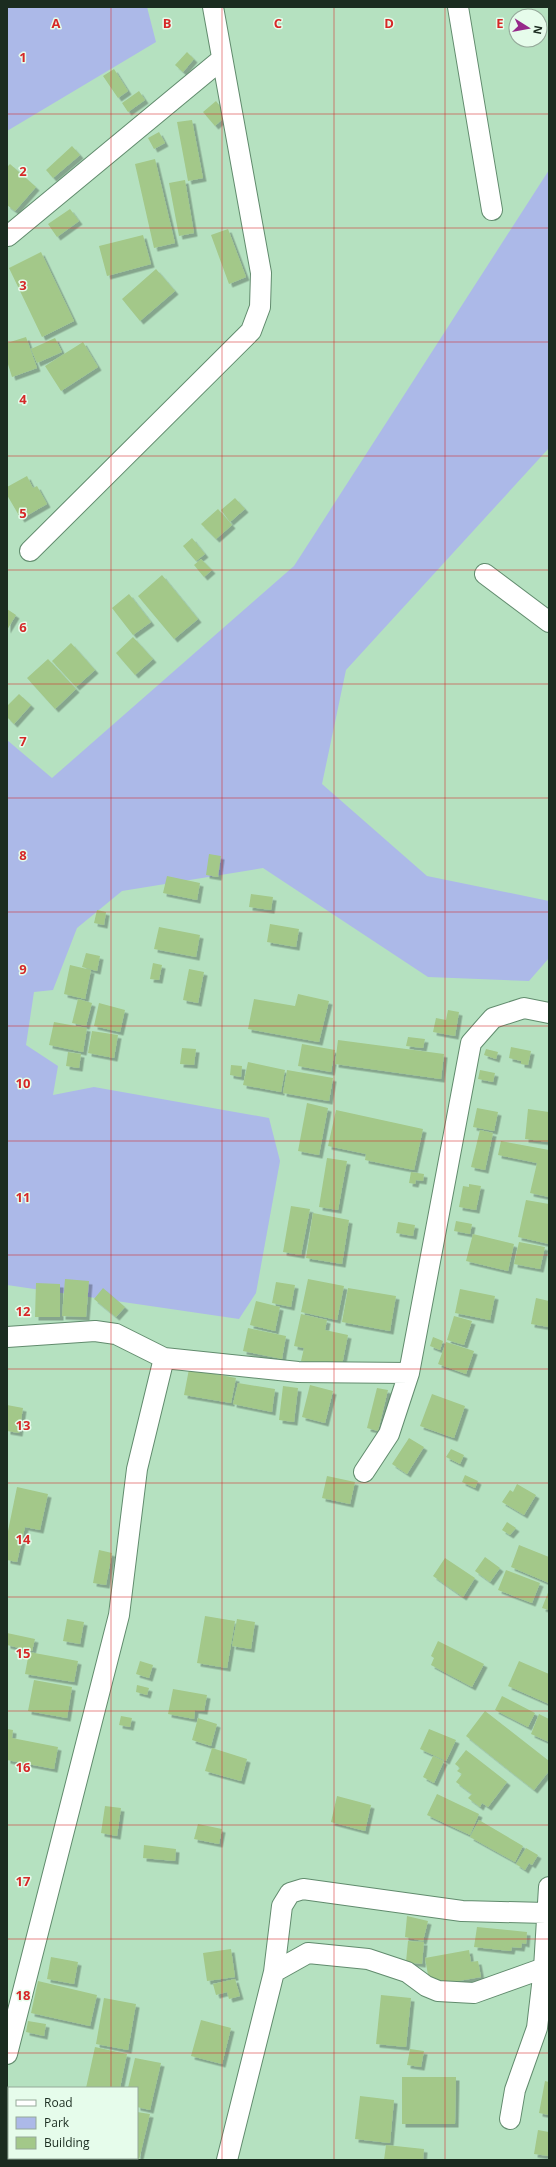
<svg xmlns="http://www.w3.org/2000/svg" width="556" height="2167" font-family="'Open Sans',sans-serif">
	<defs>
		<filter id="shadow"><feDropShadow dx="3.5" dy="3.5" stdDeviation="0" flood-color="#0004"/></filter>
	</defs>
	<rect width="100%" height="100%" fill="#b5e1c0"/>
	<path fill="#acb9e8" d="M7,7H147L156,42L7,131Z
		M549,170V448L346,670L322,784L427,876L549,901V958L529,981L428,977L263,868L122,891L77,928L53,990L34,992L26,1045L58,1066L53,1095L94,1087L269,1118L280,1161L256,1293L239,1319L7,1285V740L52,778L294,566Z"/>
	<path fill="#a3c889" filter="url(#shadow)" d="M187,52L194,59L183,72L175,65Z
		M114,69L128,91L118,98L103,76Z
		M139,91L145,100L128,112L122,103Z
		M216,101L227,115L215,126L203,112Z
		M192,120L203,178L188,181L177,122Z
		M159,132L165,143L154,149L148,138Z
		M72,146L80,155L53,178L46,170Z
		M155,159L175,243L154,248L135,164Z
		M10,164L36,187L15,211L7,205V167Z
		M185,180L194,233L179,236L169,183Z
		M70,209L79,221L57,237L48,224Z
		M228,229L246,277L229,284L211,235Z
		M143,235L151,264L107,276L99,246Z
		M41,252L74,321L42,337L9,268Z
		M156,269L175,291L140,321L122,299Z
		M26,337L37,368L12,377L7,361V343Z
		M55,338L62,352L37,363L31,349Z
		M83,342L98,367L61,391L45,366Z
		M27,476L33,488L37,486L47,504L21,519L7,495V487Z
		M235,498L245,509L230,522L221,510Z
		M218,509L232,525L216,539L201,524Z
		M192,538L205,554L196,561L183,546Z
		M201,559L212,570L204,577L194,565Z
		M162,575L198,619L174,639L138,596Z
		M129,594L151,622L133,635L112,608Z
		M7,609L16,615L7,630Z
		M133,637L153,659L135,675L116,653Z
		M71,643L95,670L76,687L52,661Z
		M48,659L76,689L55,709L27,678Z
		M19,694L31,705L14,724L7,717V706Z
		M209,854L221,856L218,877L206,875Z
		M167,876L200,883L197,900L163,893Z
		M251,894L273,897L271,910L249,907Z
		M97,910L106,912L104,925L94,923Z
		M270,924L299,929L296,947L267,942Z
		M159,927L200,935L196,957L154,949Z
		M86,953L100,956L97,971L82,967Z
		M153,963L162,965L159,980L150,979Z
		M70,965L91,970L85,999L64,994Z
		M189,969L204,972L198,1003L183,1000Z
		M298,994L329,1001L319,1042L248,1029L254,999L295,1006Z
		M78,999L92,1003L86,1026L72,1023Z
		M99,1003L125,1010L120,1032L94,1026Z
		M448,1010L459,1012L455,1036L433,1032L436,1018L446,1020Z
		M54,1022L87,1028L83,1052L49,1045Z
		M92,1031L118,1035L114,1058L88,1053Z
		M408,1037L425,1039L423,1048L406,1046Z
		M338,1040L444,1054L441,1079L335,1064Z
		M302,1044L335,1050L331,1072L298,1066Z
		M511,1047L531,1051L528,1065L521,1064V1061L509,1058Z
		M182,1048L196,1049L194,1065L180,1064Z
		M486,1049L498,1052L496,1059L484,1055Z
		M68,1052L81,1054L79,1068L66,1066Z
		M248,1062L285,1070L281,1092L243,1085Z
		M231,1065L242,1066L241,1077L230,1075Z
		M287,1070L333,1078L329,1101L283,1093Z
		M480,1070L495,1073L493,1082L478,1079Z
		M307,1103L328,1108L319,1155L298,1151Z
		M477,1108L498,1112L494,1131L473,1127Z
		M528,1109L549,1112V1142L525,1139Z
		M336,1110L423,1129L414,1170L365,1160L366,1154L328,1146Z
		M480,1130L493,1133L485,1170L471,1167Z
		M501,1141L549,1150V1197L530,1193L537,1163L498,1155Z
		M327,1158L347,1161L338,1210L319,1207Z
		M411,1172L424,1174L423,1181L416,1180L415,1184L409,1183Z
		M469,1184L481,1186L476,1210L459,1207L463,1186L469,1187Z
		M526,1200L549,1204V1244L518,1237Z
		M291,1206L310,1209L301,1255L283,1252Z
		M313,1213L349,1220L342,1264L306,1258Z
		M456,1221L472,1224L470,1234L454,1231Z
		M398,1222L415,1225L413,1236L396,1233Z
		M473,1234L514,1244L508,1271L466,1261Z
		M519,1242L545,1247L540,1269L514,1264Z
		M65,1279L89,1281L86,1317L62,1316Z
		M308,1279L344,1286L337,1320L301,1312Z
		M276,1282L295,1285L291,1307L272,1303Z
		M36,1283L60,1284V1317H35Z
		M103,1288L125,1307L116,1317L94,1299Z
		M348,1288L396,1296L390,1331L342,1322Z
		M460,1289L495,1296L490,1320L455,1313Z
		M536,1298L549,1301V1327L531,1324Z
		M256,1301L280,1307L275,1331L250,1325Z
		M301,1314L327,1320L325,1330L348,1335L341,1370L301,1361L304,1348L294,1346Z
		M454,1316L472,1321L464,1345L447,1340Z
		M248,1328L286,1336L282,1359L243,1351Z
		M433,1337L443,1341L440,1350L430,1346Z
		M446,1342L474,1351L466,1374L438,1364Z
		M189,1369L236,1378L231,1403L184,1395Z
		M238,1383L275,1389L272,1412L233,1404Z
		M310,1385L333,1391L325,1423L302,1417Z
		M283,1386L298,1388L294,1422L279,1420Z
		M377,1388L388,1390L378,1431L367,1428Z
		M432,1394L465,1406L454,1438L420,1426Z
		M7,1405L23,1408L19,1433L7,1431Z
		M409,1438L424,1447L407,1474L392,1464Z
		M451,1449L464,1455L460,1464L446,1457Z
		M465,1475L478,1481L475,1488L462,1482Z
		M327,1476L355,1482L350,1504L322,1498Z
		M517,1484L536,1495L524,1515L502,1502L510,1490L513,1492Z
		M17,1487L48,1494L40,1530L25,1527L17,1562L7,1560V1536Z
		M507,1522L516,1528L510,1535L502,1530Z
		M519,1545L549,1557V1583L511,1567Z
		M99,1550L112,1553L106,1585L93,1583Z
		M485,1557L500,1568L490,1582L475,1571Z
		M445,1558L475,1578L463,1597L433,1576Z
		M506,1570L540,1583L532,1603L498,1590Z
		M549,1590V1610L542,1608Z
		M205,1616L235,1621L227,1668L197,1663Z
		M67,1619L84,1622L80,1644L63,1641Z
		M237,1619L255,1622L251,1649L232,1646Z
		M7,1633L35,1639L32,1651L7,1645Z
		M438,1641L484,1664L472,1687L431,1665L434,1658L431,1656Z
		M29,1652L78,1661L74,1682L25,1674Z
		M140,1661L153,1665L149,1678L136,1674Z
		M519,1661L549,1674V1704L508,1686Z
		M34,1680L72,1687L67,1718L28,1711Z
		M137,1685L149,1688L147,1695L136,1692Z
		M173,1689L207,1695L204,1711L195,1710L194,1719L168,1714Z
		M502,1696L535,1713L528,1727L495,1710Z
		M485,1711L549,1761V1771L534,1790L466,1736Z
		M539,1714L549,1719V1742L531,1734Z
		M121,1716L132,1718L130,1727L119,1725Z
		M198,1718L217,1724L211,1746L192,1740Z
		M7,1729L13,1730L12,1738L58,1747L54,1769L7,1760Z
		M429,1729L456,1740L446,1761L420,1749Z
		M212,1748L247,1759L241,1781L205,1771Z
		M466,1750L507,1782L488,1807L482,1803L480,1807L468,1798L472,1794L456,1782L462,1774L457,1771L460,1768L455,1764Z
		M433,1756L444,1761L434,1783L423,1777Z
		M437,1794L479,1814L470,1835L427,1815Z
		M337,1796L371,1805L365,1831L331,1822Z
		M105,1806L121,1808L117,1836L101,1833Z
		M479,1820L523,1846L515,1862L470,1837Z
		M198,1824L222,1829L219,1844L194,1839Z
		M144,1845L176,1849L175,1861L143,1858Z
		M526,1848L538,1855L532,1865L529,1863L525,1870L516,1864Z
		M407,1916L428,1921L423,1941L405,1937Z
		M477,1927L527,1932L526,1944L522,1943L521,1948L512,1947L511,1951L474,1947Z
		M408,1941L424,1942L422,1964L406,1962Z
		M231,1949L235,1977L207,1981L203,1953Z
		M469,1950L471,1962L478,1961L481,1977L430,1986L425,1958Z
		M51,1957L78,1962L74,1984L47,1979Z
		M235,1979L240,1996L229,1999L227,1992L216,1995L213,1984Z
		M38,1981L97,1995L90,2026L31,2013Z
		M381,1995L411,1998L406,2047L376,2044Z
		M104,1998L136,2004L128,2050L96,2044Z
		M201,2020L231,2028L222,2064L191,2056Z
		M28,2021L46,2024L44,2036L26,2032Z
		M95,2047L127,2054L120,2088H86Z
		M410,2049L424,2051L421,2067L407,2065Z
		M135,2058L161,2063L150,2110L137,2107V2088H128Z
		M402,2077H456L455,2124H402Z
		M545,2081L549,2082V2115L539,2113Z
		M360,2096L394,2100L390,2143L355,2139Z
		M137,2112L150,2114L139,2160L116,2159L137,2158Z
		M538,2130L549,2132V2156L534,2154Z
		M386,2145L424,2149L423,2160H384Z
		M73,2158H97L104,2159L72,2160Z"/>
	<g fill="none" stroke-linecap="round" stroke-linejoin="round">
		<g stroke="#618b6d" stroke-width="22">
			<path id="street" d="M458,7L492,210
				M8,236L222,59
				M30,551L251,331L260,307L261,273L213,7
				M485,574L549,622
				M7,1337L95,1331L116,1334L164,1358L298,1372L409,1373
				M364,1472L389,1434L409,1373L471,1043L493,1018L524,1008L549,1013
				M274,1972L308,1953L368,1959L407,1972L426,1986L438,1991L474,1993L544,1968
				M7,2054L119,1615L137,1469L164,1358
				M510,2119L515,2090L537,2028L544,1968L549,1887
				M227,2160L274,1972L282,1906L290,1893L303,1889L462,1911L546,1913"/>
		</g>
		<use href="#street" stroke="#fff" stroke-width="20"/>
	</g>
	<path fill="none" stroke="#d62828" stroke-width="1" stroke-opacity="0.55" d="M111,7V2088M222,7V2160M334,7V2160M445,7V2160M7,114H549M7,228H549M7,342H549M7,456H549M7,570H549M7,684H549M7,798H549M7,912H549M7,1026H549M7,1141H549M7,1255H549M7,1369H549M7,1483H549M7,1597H549M7,1711H549M7,1825H549M7,1939H549M7,2053H549M111,2158V2160"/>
	<g font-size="13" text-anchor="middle" font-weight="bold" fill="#d62828" stroke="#e6fceb" stroke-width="3" stroke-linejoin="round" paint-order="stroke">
		<text x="56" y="28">A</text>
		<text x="167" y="28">B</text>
		<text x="278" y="28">C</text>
		<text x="389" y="28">D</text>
		<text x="500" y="28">E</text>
		<text x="23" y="62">1</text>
		<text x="23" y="176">2</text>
		<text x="23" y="290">3</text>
		<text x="23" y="404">4</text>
		<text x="23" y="518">5</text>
		<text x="23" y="632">6</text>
		<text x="23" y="746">7</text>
		<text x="23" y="860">8</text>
		<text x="23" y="974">9</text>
		<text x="23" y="1088">10</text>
		<text x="23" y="1202">11</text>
		<text x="23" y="1316">12</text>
		<text x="23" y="1430">13</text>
		<text x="23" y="1544">14</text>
		<text x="23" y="1658">15</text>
		<text x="23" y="1772">16</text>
		<text x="23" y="1886">17</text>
		<text x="23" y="2000">18</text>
	</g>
	<rect width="556" height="2167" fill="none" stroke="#1b2c20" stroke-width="16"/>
	<rect x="8" y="2087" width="130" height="72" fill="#e6fceb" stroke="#95a99a"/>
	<rect x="16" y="2100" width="20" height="6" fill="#ffffff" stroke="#95a99a"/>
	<text x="44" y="2107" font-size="12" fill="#1b2c20">Road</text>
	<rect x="16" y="2117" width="20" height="12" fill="#acb9e8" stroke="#95a99a"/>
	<text x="44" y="2127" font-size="12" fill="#1b2c20">Park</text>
	<rect x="16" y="2137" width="20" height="12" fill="#a3c889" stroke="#95a99a"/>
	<text x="44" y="2147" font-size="12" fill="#1b2c20">Building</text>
	<g transform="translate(528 28) rotate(101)"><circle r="19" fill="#e6fceb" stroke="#95a99a"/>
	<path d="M0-3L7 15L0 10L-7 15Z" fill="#96298a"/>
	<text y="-6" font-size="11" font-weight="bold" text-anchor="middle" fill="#1b2c20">N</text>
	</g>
</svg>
